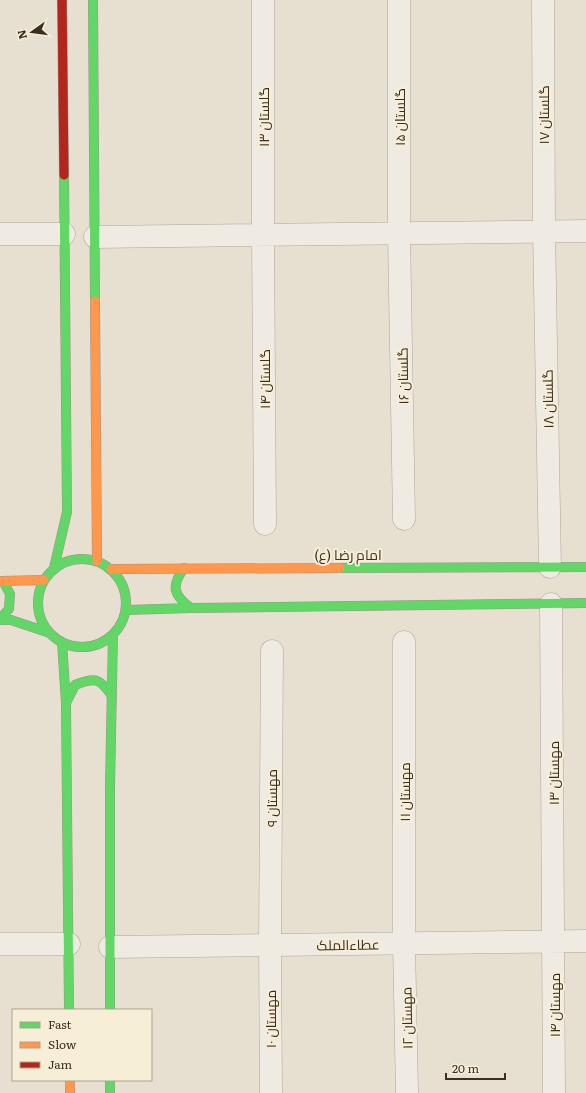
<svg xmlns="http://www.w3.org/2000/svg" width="586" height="1093" font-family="Literata,Cairo,serif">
	<rect width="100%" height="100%" fill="#e7e0d1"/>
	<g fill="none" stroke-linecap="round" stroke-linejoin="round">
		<g stroke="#ada599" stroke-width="23">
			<path id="street" d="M263,0V235L265,524
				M399,0V233L404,519
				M543,0L544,230L550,567
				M0,234H64
				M95,237L586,231
				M551,604L554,1093
				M404,642V943L407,1093
				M0,944H69
				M110,947L586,941
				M271,1093L270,945L272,651"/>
		</g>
		<g stroke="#9c958a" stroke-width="10">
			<path id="fast" d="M93,0L95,301
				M38 603a44 44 0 1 1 88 0a44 44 0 1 1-88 0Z
				M54,568L67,512L64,175
				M184,568C171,586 173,595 191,608
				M340,568L586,567
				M126,610L191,608L586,603
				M0,619L9,609L10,594L3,581
				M0,620H11L50,633
				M62,642L66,703L69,1010
				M66,703L75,685C95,677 100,678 112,696
				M110,1010V787L113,634
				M110,1080V1093"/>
		</g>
		<g stroke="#9c958a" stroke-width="10">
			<path id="slow" d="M95,301L97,561
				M111,569L340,568
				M0,581L44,580
				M70,1080V1093"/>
		</g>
		<g stroke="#9c958a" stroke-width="10">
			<path id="jam" d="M62,0L64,175"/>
		</g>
		<use href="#street" stroke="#efebe3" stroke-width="22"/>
		<use href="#fast" stroke="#63d668" stroke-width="9"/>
		<use href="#slow" stroke="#ff974d" stroke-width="9"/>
		<use href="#jam" stroke="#b3261e" stroke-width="9"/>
	</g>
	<g text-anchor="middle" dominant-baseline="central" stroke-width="4" stroke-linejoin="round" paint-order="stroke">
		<g font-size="14" fill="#3d2e20" stroke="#f7eed8">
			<text transform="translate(543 115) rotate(-90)">گلستان ۱۷</text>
			<text transform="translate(263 117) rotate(-90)">گلستان ۱۳</text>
			<text transform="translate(399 117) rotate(-90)">گلستان ۱۵</text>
			<text transform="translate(402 376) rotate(-91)">گلستان ۱۶</text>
			<text transform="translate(264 379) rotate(-90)">گلستان ۱۴</text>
			<text transform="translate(547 399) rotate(-91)">گلستان ۱۸</text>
			<text x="348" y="554">امام رضا (ع)</text>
			<text transform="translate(553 773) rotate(-90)">مهستان ۱۳</text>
			<text transform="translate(404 792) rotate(-90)">مهستان ۱۱</text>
			<text transform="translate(271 798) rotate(-90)">مهستان ۹</text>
			<text transform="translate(348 944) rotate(-1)">عطاءالملک</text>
			<text transform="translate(554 1005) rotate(-90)">مهستان ۱۴</text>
			<text transform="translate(406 1018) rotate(-91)">مهستان ۱۲</text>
			<text transform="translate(270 1019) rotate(-90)">مهستان ۱۰</text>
		</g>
	</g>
	<rect x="12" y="1009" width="140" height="72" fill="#f7eed8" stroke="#ada18e"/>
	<rect x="20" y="1022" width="20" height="6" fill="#63d668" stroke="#ada18e"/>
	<text x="48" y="1029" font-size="12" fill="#3d2e20">Fast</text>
	<rect x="20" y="1042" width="20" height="6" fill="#ff974d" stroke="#ada18e"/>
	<text x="48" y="1049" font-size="12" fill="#3d2e20">Slow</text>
	<rect x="20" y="1062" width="20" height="6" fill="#b3261e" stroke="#ada18e"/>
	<text x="48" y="1069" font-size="12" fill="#3d2e20">Jam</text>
	<g transform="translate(32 32) rotate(256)" stroke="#f7eed8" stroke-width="3" paint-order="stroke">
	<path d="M0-3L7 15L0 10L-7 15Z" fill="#3d2e20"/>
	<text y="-6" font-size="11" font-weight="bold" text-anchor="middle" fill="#3d2e20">N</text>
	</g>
	<path d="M446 1073v6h59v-6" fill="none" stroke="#3d2e20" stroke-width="2"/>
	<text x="452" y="1073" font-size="12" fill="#3d2e20" stroke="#f7eed8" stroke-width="3" paint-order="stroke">20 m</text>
</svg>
